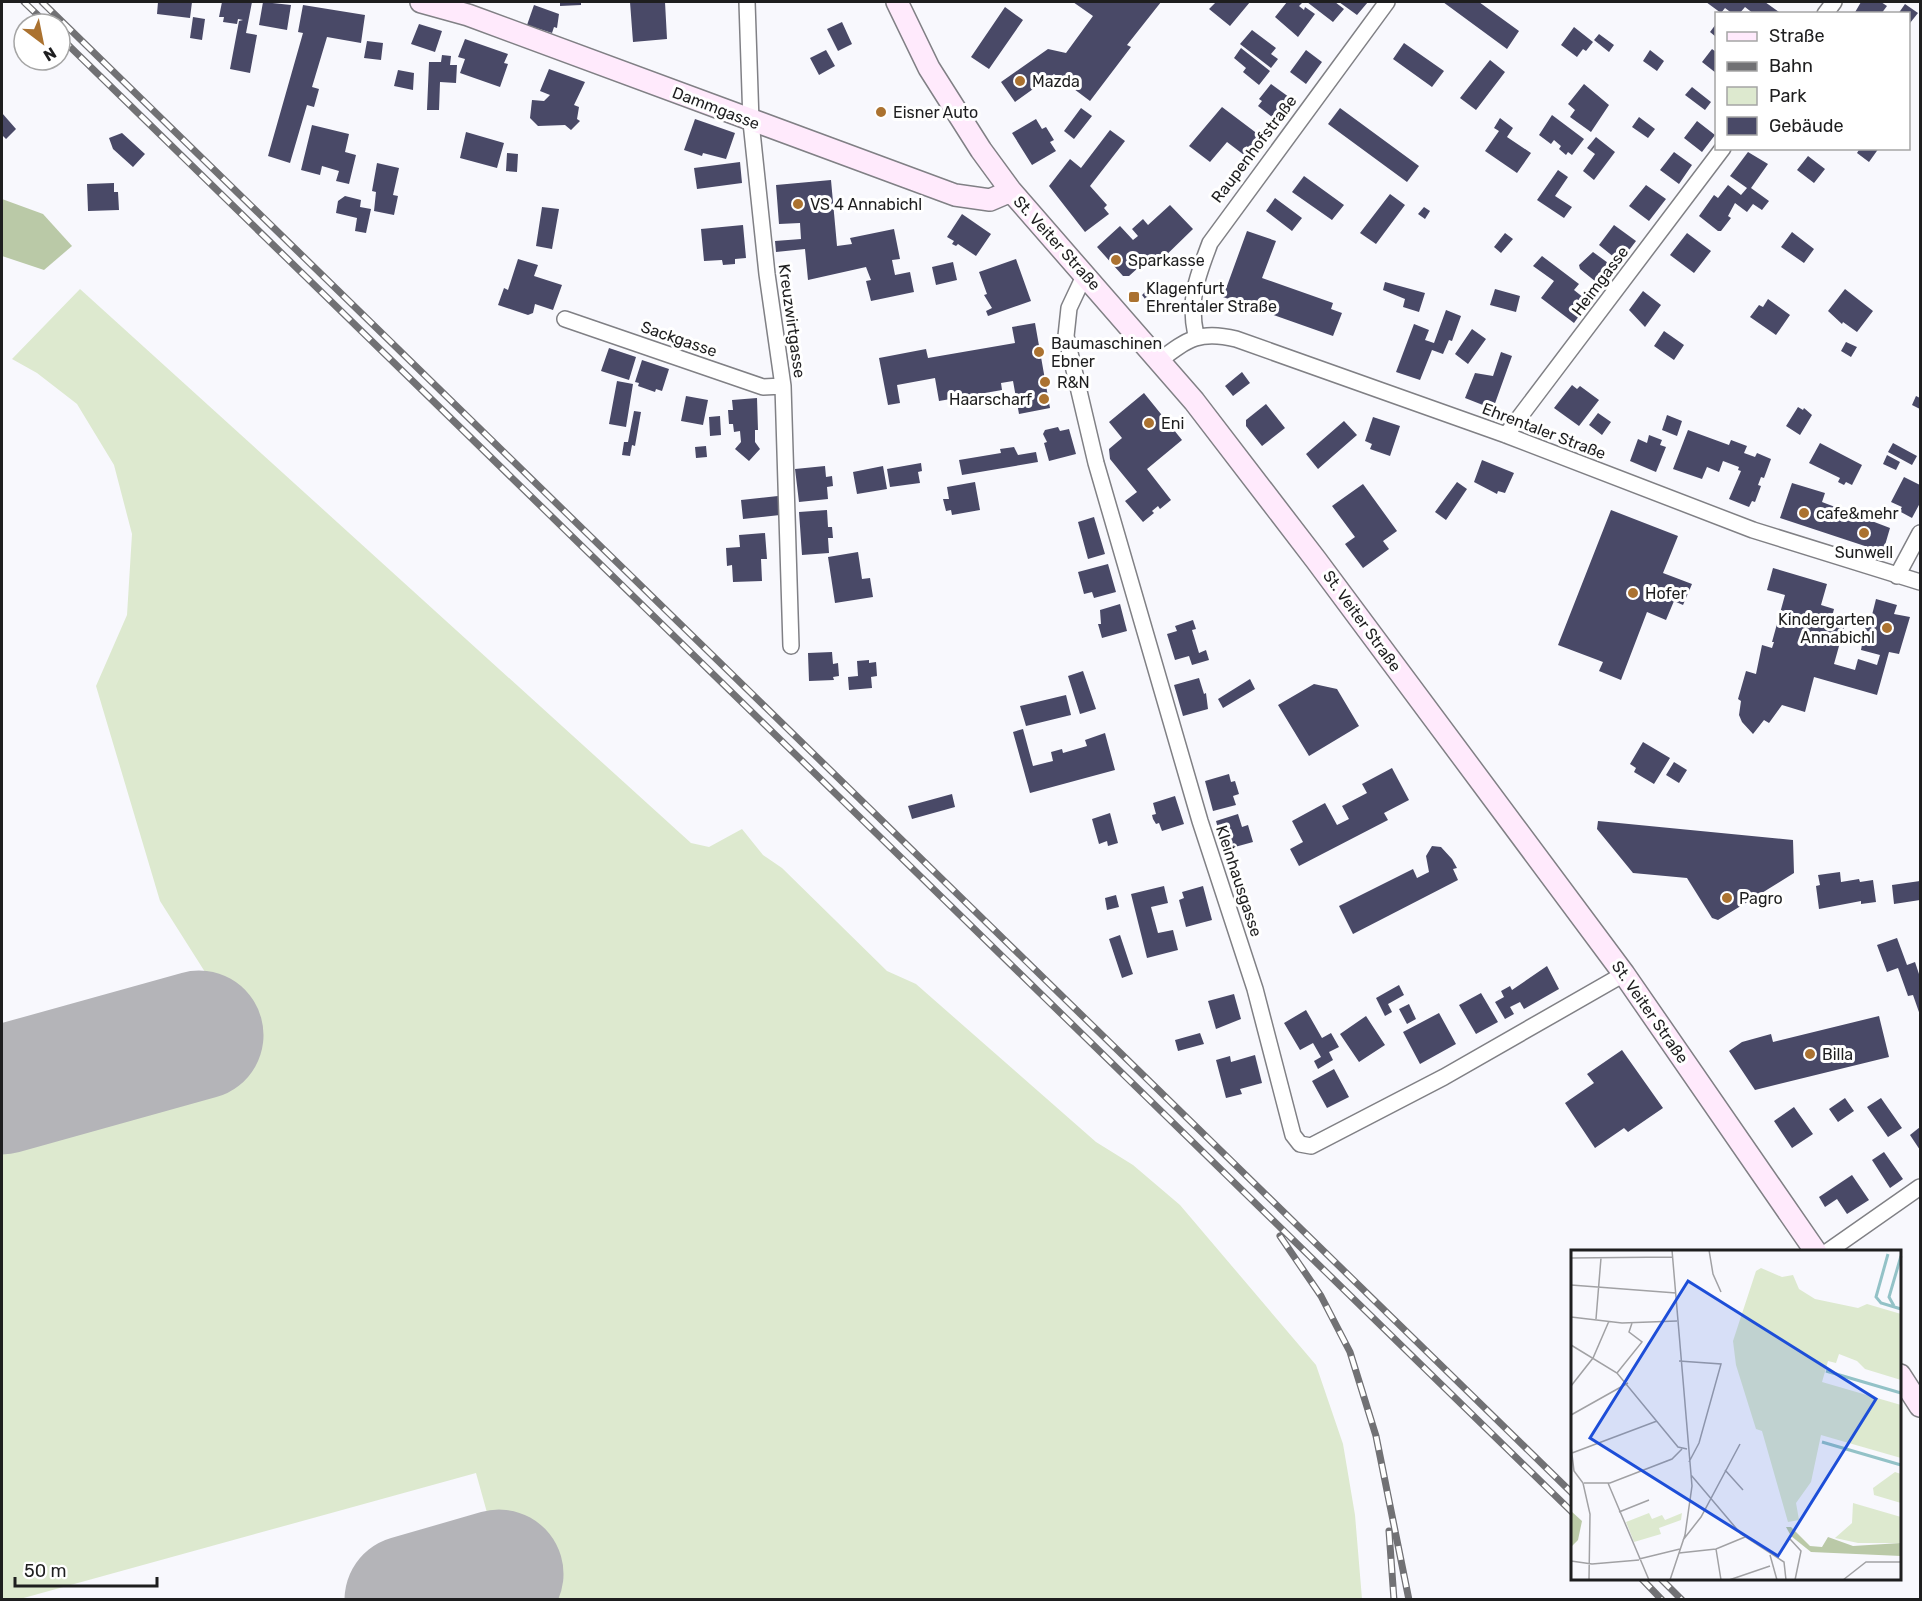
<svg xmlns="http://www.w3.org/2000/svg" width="1922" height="1601" font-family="Rubik,sans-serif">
	<rect width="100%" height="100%" fill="#f8f8fd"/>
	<path fill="#dde9cf" d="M80,289L691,843L709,847L742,829L763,855L782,868L887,971L916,984L1096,1142L1133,1165L1180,1205L1316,1365L1343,1444L1355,1515L1362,1599H511L476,1473L20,1599H2V1146L237,1079L205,972L160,901L96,686L127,615L132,534L114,465L77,404L37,373L12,359Z"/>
	<path fill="#bac9a7" d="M2,199L43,214L72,246L44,270L2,256Z"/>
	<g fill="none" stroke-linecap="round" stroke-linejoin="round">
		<path stroke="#b4b4b8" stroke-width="129" d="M2,1090L199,1035
			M409,1600L499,1574"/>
	</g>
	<path fill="#494967" d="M158,2H192L190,18L157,14Z
		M222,2H252L246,33L257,35L250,73L230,69L239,21L243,20L238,19L237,24L223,22L224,17H219Z
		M263,2L291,5L287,30L259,25Z
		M560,2H581V5L560,6Z
		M630,2H665L667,39L633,42Z
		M1073,2H1161L1127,45L1131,47L1090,101L1054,74L1015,102L1001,82L1048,49L1066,53L1093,16Z
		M1216,2H1250L1230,26L1209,9Z
		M1287,2H1303L1299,6L1304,10L1305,7L1315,14L1298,37L1275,17Z
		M1307,2H1335L1344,9L1333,22Z
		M1339,2H1368L1357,15Z
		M1443,2H1479L1519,31L1507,49Z
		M1706,2H1765L1779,12L1754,14L1745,7L1739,14H1733L1725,8L1721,13Z
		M1861,2H1881L1887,6L1881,14H1854Z
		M1905,4L1918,13L1910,23L1908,14H1898Z
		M303,5L365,15L361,43L327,37L312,87L319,89L314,107L307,105L290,163L268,156L303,33L298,32Z
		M534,5L559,14L557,28L554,27L552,33L527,25Z
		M1005,7L1023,20L989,69L971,57Z
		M193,17L205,19L202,40L190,38Z
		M842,22L852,44L838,51L827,29Z
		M419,24L442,31L435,52L411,44Z
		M1716,24V37L1710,32Z
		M1574,27L1593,42L1586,51L1583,49L1577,57L1561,45Z
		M1252,30L1276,48L1271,54L1278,59L1271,68L1240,44Z
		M1599,34L1614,45L1609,52L1594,40Z
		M465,39L508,54L504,63L508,64L500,87L460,73L465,59L458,57Z
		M367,41L383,43L381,60L364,58Z
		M1404,43L1444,71L1432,87L1393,59Z
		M1241,48L1270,71L1259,85L1243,72L1246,68L1234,58Z
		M1712,49L1716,52V73L1702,62Z
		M826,50L835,66L819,75L810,58Z
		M1306,50L1322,62L1306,84L1290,72Z
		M1650,50L1664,61L1657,71L1643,61Z
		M442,55L451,56L450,65H457L456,83L440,82L439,110H427L429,62H441Z
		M1490,60L1505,72L1476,110L1460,98Z
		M549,69L585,82L574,105L579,107L577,119L580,121L571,130L565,125L538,126L530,118L532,100L544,101L550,95L540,91Z
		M398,70L414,73L413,90L394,86Z
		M1271,84L1293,100L1277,121L1258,106L1262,101L1259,99Z
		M1584,84L1609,105L1591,132L1570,117L1575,110L1568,104Z
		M1692,87L1711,102L1705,110L1685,95Z
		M1222,107L1263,138L1248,158L1227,142L1210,162L1189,146Z
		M1081,108L1092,116L1074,139L1064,131Z
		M1340,108L1419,166L1407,182L1328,124Z
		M2,113L16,129L6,139L2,135Z
		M1552,115L1584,139L1572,155L1568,152L1566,155L1559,149L1561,146L1554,140L1551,144L1539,135Z
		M1639,117L1655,129L1648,138L1632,127Z
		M1500,118L1513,128L1507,137L1531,153L1517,173L1485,151L1499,131L1494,128Z
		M695,119L735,133L726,159L703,153L702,156L684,150Z
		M1036,119L1042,129L1046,127L1054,140L1050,142L1056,151L1032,165L1012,133Z
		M1697,121L1715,135L1702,152L1684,138Z
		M312,125L349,134L345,152L356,155L349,184L336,181L339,171L322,166L320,175L301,170Z
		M1110,130L1125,141L1090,186L1107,205L1104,208L1109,214L1085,232L1049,186L1070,159L1081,168Z
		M466,132L504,143L497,168L460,158Z
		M122,133L145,154L133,167L113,149L109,138Z
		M1596,137L1615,152L1594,180L1583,171L1595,154L1587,148Z
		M1860,148H1879L1869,162L1857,153Z
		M1674,152L1692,165L1679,184L1660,170Z
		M1748,152L1768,164L1751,188L1769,201L1762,210L1753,204L1747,212L1735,203L1728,216L1731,218L1721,231H1718L1699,216L1714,195L1718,198L1728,185L1741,195L1747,188L1730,176Z
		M507,153L518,154L517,172L506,171Z
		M1808,156L1825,169L1814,183L1797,170Z
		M740,162L742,183L697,189L694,168Z
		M377,163L399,168L393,195L398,196L394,215L374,211L376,192L372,191Z
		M1558,170L1568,177L1555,196L1572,207L1564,218L1537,200Z
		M1304,176L1344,205L1332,220L1292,192Z
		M831,180L837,246L852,244L850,238L894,229L900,259L892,260L895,275L910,272L914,292L871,301L866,281L871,280L866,267L808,280L805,249L776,252L775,241L801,239L800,223L779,224L776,185Z
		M114,183V192H118L119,210L88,211L87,184Z
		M1646,185L1666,199L1649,221L1629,206Z
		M1390,194L1405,205L1376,244L1360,233Z
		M345,196L361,200L360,207L371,209L366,233L355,231L357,218L336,213L338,201Z
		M1275,198L1302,218L1292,231L1266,211Z
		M1170,205L1193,229L1156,265L1149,258L1129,276H1123L1097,247L1120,226L1133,240L1138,236L1132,229L1143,219L1148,225Z
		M542,207L559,209L552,249L536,246Z
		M1424,207L1430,211L1425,219L1418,214Z
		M962,214L991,234L976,256L958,244L956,246L952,244L954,241L947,237Z
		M743,225L746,258L735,259V264L723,265L722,260L704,261L701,229Z
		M1614,225L1636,241L1620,262L1599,245Z
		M1247,231L1276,241L1262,278L1333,303L1331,309L1342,313L1333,336L1223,297Z
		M1792,232L1814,249L1804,263L1781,247Z
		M1505,233L1513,239L1501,253L1494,247Z
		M1687,233L1711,251L1694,273L1670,255Z
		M1593,252L1615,268L1601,286L1580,269L1579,265Z
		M1542,256L1579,284L1574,290L1589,302L1574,323L1541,298L1554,281L1533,266Z
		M518,259L538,265L534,276L562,285L553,310L535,304L533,313L528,315L498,305L504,288L508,290Z
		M1016,259L1031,301L988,316L986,311L992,308L984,295L987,294L979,272Z
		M953,262L957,280L936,285L932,267Z
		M1385,282L1425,293L1419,312L1403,307L1405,299L1383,290Z
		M1495,289L1520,296L1516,312L1490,305Z
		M1845,289L1873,311L1857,332L1843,322L1842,324L1828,311Z
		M1643,291L1661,305L1645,327L1629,310Z
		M1145,292L1156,305L1152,308L1142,295Z
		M1768,299L1790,315L1776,335L1750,317L1759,305L1763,307Z
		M1446,310L1461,316L1452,341L1449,340L1443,354L1432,350L1420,380L1396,372L1414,324L1429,330L1425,340L1434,343Z
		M1035,323L1050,408L1019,414L1013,381L1001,383L1002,390L939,401L935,378L897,385L900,403L888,405L879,358L926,349L928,358L1015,343L1012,327Z
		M1472,329L1486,339L1468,364L1455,354Z
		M1664,331L1684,345L1674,360L1654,346Z
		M1846,342L1857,347L1851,357L1841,351Z
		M609,348L636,357L629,380L601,371Z
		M1501,352L1512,356L1493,409L1465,398L1475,373L1493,376Z
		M642,360L669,369L662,391L656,389L655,392L638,386L639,383L635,382Z
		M1242,372L1250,383L1233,396L1225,386Z
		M617,381L633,384L626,427L609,424Z
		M1572,385L1577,389L1580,386L1599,400L1579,426L1554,408Z
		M1144,393L1182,440L1147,469L1171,500L1160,509L1158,506L1152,511L1154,513L1143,522L1125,501L1137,492L1110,459L1109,449L1122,438L1109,422Z
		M686,396L708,400L703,425L681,421Z
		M1916,396L1920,398V409L1912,405Z
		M757,398L758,430H755V442L760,449L749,461L735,449L741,442L740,431L734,432L733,424H729L728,410H733L732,400Z
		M1266,404L1285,428L1262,446L1246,426V420Z
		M1798,407L1803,410L1804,408L1812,415L1800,435L1786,426Z
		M634,411L641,412L635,446L632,445L630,456L622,455L624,442H628Z
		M1598,413L1611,422L1602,435L1589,425Z
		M1667,415L1682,421L1677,436L1662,430Z
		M720,416L721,435L710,436L709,417Z
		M1373,417L1400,426L1390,456L1370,449L1372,444L1365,441Z
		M1344,421L1357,435L1318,469L1306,454Z
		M1058,427L1060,431L1069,429L1076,454L1049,461L1044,443L1047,442L1043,434L1045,430Z
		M1688,430L1729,445L1731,440L1747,446L1744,453L1755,457L1757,453L1771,459L1764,478L1761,477L1758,485L1761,486L1755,502L1752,501L1749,507L1729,499L1741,471L1738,470L1739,467L1723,461L1719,472L1707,467L1702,479L1673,469Z
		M1649,435L1662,440L1660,445L1666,447L1656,472L1630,461L1638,439L1647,443Z
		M1820,443L1862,465L1852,485L1846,482L1844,485L1838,482L1840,478L1809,463Z
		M1893,443L1917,456L1912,465L1888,452Z
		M706,446L707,457L696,458L695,447Z
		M1014,447L1018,455L1036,452L1038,462L962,475L959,460L1001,453L1000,449Z
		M1887,455L1900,462L1896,470L1883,464Z
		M1482,460L1514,473L1505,493L1498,491L1497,494L1474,482Z
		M921,463L922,471L918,472L920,483L890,487L887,469Z
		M825,466L826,477L832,476L833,486L827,487L828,499L799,502L795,469Z
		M883,466L887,489L857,494L853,472Z
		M1904,477L1920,485V503L1912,518L1899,511L1902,507L1891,502Z
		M975,482L980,510L952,515L951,510L946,511L943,499H949L947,487Z
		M1457,482L1467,489L1446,520L1435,512Z
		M1792,483L1825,493L1822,502L1890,528L1883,552L1780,518Z
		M1363,484L1397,531L1383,541L1389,549L1363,568L1345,544L1355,537L1332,506Z
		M778,496L780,515L743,519L741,500Z
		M827,510L828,527H832L833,538H828L829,553L802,555L799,512Z
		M1611,510L1678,536L1663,573L1692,584L1683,605L1674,601L1666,620L1647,612L1621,680L1599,671L1603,662L1558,645Z
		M1094,517L1105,554L1088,559L1078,522Z
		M765,533L767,559H761L762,581L733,582L732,565L727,566L726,548L740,547L739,535Z
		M858,552L862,579L870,578L873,597L835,603L828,557Z
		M1108,564L1116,592L1094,598L1092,592L1084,594L1078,572Z
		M1773,568L1827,584L1821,605L1834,609L1832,617L1846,621L1834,664L1855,670L1858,659L1877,665L1880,655L1861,650L1867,618L1871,619L1876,599L1897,605L1894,614L1910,617L1899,654L1889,652L1877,695L1814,677L1805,712L1782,705L1769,723L1764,720L1753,734L1742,722L1739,715L1741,701L1738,699L1746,671L1756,674L1762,645L1772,648L1774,642H1772L1785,595L1767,590Z
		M1120,604L1127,631L1102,638L1098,624H1101L1100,610Z
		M1193,620L1196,629L1192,630L1199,653L1206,650L1209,660L1192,665L1189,656L1175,660L1167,634L1177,631L1175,626Z
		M832,652L833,664L838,663L839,676L833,677L834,680L809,681L808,653Z
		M869,660V663L876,662L877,676L871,677L872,688L849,690L848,677L858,676L857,661Z
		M1083,671L1096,709L1080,714L1068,676Z
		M1199,678L1204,694L1206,693L1208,709L1183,716L1174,685Z
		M1250,679L1255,689L1223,708L1218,699Z
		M1314,684L1337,689L1359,726L1309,756L1278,705Z
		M1066,695L1071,715L1026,726L1020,706Z
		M1023,729L1033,766L1053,761L1051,752L1062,749L1063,753L1087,746L1085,740L1105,733L1115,770L1030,793L1013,732Z
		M1643,742L1670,758L1654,784L1634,772L1636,768L1630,764Z
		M1674,762L1687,770L1679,783L1666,775Z
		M1392,768L1409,800L1384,813L1388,820L1299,866L1290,849L1303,842L1292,821L1325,803L1337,825L1349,819L1342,806L1367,793L1362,784Z
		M1229,774L1231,782L1235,781L1239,794L1233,796L1236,805L1213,811L1205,781Z
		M952,794L955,807L912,819L908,806Z
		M1175,796L1184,824L1162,831L1159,823L1156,824L1153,819L1152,815L1156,814L1153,803Z
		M1110,813L1118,843L1108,846L1107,841L1099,844L1092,819Z
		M1238,814L1242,827L1248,825L1253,842L1224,850L1216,821Z
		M1598,821L1793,840L1794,873L1718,920L1712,918L1687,878L1633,873L1597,829Z
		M1432,846L1441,847L1452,859L1457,868L1453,869L1458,880L1353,934L1339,906L1413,869L1417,878L1429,872L1426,856Z
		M1840,872L1841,882L1859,879L1860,882L1873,880L1876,902L1861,904V901L1819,909L1816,886L1820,885L1818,875Z
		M1920,881V900L1894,904L1892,885Z
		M1164,886L1168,903L1151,907L1158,933L1173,930L1178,950L1147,958L1131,894Z
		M1203,886L1212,920L1186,927L1179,900L1184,898L1182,892Z
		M1116,895L1119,907L1107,910L1105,898Z
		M1120,935L1133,974L1122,978L1109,939Z
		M1897,938L1907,965L1915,962L1920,977V1015L1913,995L1908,996L1898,968L1887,972L1877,945Z
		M1547,966L1559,989L1524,1009L1520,1002L1510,1007L1514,1014L1505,1019L1495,1002L1504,997L1501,991L1510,986L1512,990Z
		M1399,985L1404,995L1388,1004L1392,1012L1385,1016L1376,998Z
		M1481,993L1498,1022L1476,1034L1459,1005Z
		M1234,994L1241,1019L1216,1029L1208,1001Z
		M1409,1004L1416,1019L1407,1024L1399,1009Z
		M1306,1010L1322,1038L1331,1033L1339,1047L1329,1052L1333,1060L1318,1069L1314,1061L1321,1057L1313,1043L1300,1050L1284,1023Z
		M1439,1013L1456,1044L1420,1064L1403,1032Z
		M1366,1016L1385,1045L1359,1062L1340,1034Z
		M1879,1016L1889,1057L1755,1090L1729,1051L1742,1042L1771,1034L1773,1042Z
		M1200,1033L1204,1044L1178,1051L1175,1040Z
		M1622,1050L1663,1108L1628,1132L1624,1128L1595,1148L1565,1103L1594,1083L1587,1074Z
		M1255,1055L1262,1083L1240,1089L1242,1094L1226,1098L1216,1060L1230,1056L1231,1062Z
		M1334,1069L1349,1097L1327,1108L1312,1081Z
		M1845,1098L1854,1111L1838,1122L1829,1109Z
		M1881,1098L1902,1128L1888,1137L1867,1107Z
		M1794,1107L1813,1134L1792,1148L1774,1121Z
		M1920,1127V1150L1910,1135Z
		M1884,1152L1903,1179L1890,1188L1872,1160Z
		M1852,1175L1869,1200L1847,1214L1837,1199L1825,1207L1819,1197Z"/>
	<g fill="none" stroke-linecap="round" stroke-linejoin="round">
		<g stroke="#808085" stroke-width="18">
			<path id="street" d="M747,2L751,122L767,274L783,386L791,646
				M1825,14L1834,2
				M1085,274L1069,308L1066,336L1096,463L1200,821L1255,989L1293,1135L1300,1144L1311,1146L1444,1077L1624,974
				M565,319L763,387L783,386
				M1196,336C1188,298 1197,278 1210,243L1387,2
				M1160,360C1188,339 1200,330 1236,339L1506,435L1753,530L1920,582
				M1506,435L1723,148
				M1897,576L1920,533
				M1827,1252L1920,1187"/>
		</g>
		<g stroke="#808085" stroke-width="24">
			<path id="secondary" d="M421,2L468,15L955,195L990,200L1011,191
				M897,2L929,68L981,150L1011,191L1194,401L1316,560L1624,974L1816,1252
				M1900,1375L1920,1406"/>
		</g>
		<use href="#street" stroke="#fff" stroke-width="15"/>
		<use href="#secondary" stroke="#ffeafc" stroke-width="21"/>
		<g stroke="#717174" stroke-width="7">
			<path id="rail" d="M24,2L47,24
				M42,2L1572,1493
				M60,37L1572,1512
				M1280,1236L1321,1296L1350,1352L1376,1436L1409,1600
				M1389,1531L1394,1600
				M1641,1578L1662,1600
				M1660,1578L1682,1600"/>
		</g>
		<use href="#rail" stroke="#fff" stroke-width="4.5" stroke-dasharray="14" stroke-linecap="butt"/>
	</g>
	<g fill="#ab7230" stroke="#fff" stroke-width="2">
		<circle cx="1020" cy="81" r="6"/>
		<circle cx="881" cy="112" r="6"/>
		<circle cx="798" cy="204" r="6"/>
		<circle cx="1116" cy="260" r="6"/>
		<rect x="1128" y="291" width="12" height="12" rx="3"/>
		<circle cx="1039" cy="352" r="6"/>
		<circle cx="1045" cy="382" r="6"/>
		<circle cx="1044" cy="399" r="6"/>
		<circle cx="1149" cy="423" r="6"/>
		<circle cx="1804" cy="513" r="6"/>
		<circle cx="1864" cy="533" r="6"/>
		<circle cx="1633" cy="593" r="6"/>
		<circle cx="1887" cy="628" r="6"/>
		<circle cx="1727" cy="898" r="6"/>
		<circle cx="1810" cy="1054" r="6"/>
	</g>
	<g text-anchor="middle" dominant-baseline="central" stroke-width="6" stroke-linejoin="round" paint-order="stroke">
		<g font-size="16" fill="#1e1e1f" stroke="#fff" text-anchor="start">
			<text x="1032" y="81">Mazda</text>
			<text x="893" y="112">Eisner Auto</text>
			<text x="810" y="204">VS 4 Annabichl</text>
			<text x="1128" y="260">Sparkasse</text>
			<text x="1146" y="288">Klagenfurt<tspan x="1146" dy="18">Ehrentaler Straße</tspan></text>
			<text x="1051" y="343">Baumaschinen<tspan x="1051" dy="18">Ebner</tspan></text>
			<text x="1057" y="382">R&amp;N</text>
			<text x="1032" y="399" text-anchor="end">Haarscharf</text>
			<text x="1161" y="423">Eni</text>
			<text x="1816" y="513">cafe&amp;mehr</text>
			<text x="1864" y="552" text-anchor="middle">Sunwell</text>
			<text x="1645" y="593">Hofer</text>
			<text x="1875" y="619" text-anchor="end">Kindergarten<tspan x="1875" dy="18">Annabichl</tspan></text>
			<text x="1739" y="898">Pagro</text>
			<text x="1822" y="1054">Billa</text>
		</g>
		<g font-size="16" fill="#1e1e1f" stroke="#fff">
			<text transform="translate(716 108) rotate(21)">Dammgasse</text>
			<text transform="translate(1254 149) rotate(-53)">Raupenhofstraße</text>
			<text transform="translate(1057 243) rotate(48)">St. Veiter Straße</text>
			<text transform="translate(1600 281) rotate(-53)">Heimgasse</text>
			<text transform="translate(792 321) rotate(82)">Kreuzwirtgasse</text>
			<text transform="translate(679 339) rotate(19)">Sackgasse</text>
			<text transform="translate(1544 431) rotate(21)">Ehrentaler Straße</text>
			<text transform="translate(1362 621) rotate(54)">St. Veiter Straße</text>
			<text transform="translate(1239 881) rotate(72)">Kleinhausgasse</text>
			<text transform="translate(1650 1012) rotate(55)">St. Veiter Straße</text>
		</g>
	</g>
	<g transform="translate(1571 1250)">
		<rect width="330" height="330" fill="#f8f8fd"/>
		<path d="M190,18L211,27L222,25L228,39L244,49L287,58L296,54L330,64V130L294,119L286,111L268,104L265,113L257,111L251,132L330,155V208L250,185L240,232L225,253L228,270L217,272L191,181L185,179L165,115L162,91L185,21ZM324,222L330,224V253L303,245L302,238ZM282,253L330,267V293H287L264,288L281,273ZM78,263L81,269L91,265L94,270L111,263L110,270L88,278L90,284L63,292L55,272Z" fill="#dde9cf"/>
		<path d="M0,261L11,271L7,290L0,297ZM215,277H220L239,296L251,297L257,287L282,296L330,293V306L240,302L220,286Z" fill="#bac9a7"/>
		<path fill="none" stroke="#93c2c7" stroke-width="3" d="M317,4L305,47L310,53L330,59M323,56L318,47L330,6M255,121L330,143M251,192L330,215"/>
		<path fill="none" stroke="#a1a1a4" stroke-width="1.5" d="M138,0L142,24L150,42M0,8L102,7M0,35L105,43M0,67L51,73L106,71M25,69L30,8M0,95L46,123L107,197L116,199M108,111L150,114L128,193L118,212M46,123L71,92L58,82L61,73M0,136L22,108L38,71M0,165L57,133M0,196L3,221L12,233L19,264L18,330M1,203L86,171M154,220L172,240M120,225L170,284L213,312L215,330M13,233H39L101,209L111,199M37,233L78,330M48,262L78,250M219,289L230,301L224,330M112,290L130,267L169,194M145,299L150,330M108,303L145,299L174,287M199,305L206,330M68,309L109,299M0,311L21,314L68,310M99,330L114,285L121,236L101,0M158,330L199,316M272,330L295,312H330"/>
		<path fill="#1d4ed8" fill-opacity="0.15" stroke="#1d4ed8" stroke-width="3" d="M117,31L305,149L207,306L19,188Z"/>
		<rect width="330" height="330" fill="none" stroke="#1e1e1f" stroke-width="3"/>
	</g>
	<rect width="1922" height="1601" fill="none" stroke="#1e1e1f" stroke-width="6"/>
	<rect x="1715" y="12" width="195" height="138" fill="#ffffff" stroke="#a5a5a5" stroke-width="1.5"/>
	<rect x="1727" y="32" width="30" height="9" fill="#ffeafc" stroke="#a5a5a5" stroke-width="1.5"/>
	<text x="1769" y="42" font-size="18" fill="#1e1e1f">Straße</text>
	<rect x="1727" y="62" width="30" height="9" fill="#717174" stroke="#a5a5a5" stroke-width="1.5"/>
	<text x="1769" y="72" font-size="18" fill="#1e1e1f">Bahn</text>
	<rect x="1727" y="87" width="30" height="18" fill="#dde9cf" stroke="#a5a5a5" stroke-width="1.5"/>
	<text x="1769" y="102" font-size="18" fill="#1e1e1f">Park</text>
	<rect x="1727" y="117" width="30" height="18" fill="#494967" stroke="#a5a5a5" stroke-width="1.5"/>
	<text x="1769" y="132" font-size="18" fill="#1e1e1f">Gebäude</text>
	<g transform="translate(42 42) rotate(148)"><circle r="28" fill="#ffffff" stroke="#a5a5a5" stroke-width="1.5"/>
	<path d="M0-4.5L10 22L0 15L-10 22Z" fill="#ab7230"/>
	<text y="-9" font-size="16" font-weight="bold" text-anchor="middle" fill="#1e1e1f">N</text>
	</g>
	<path d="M15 1577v9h142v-9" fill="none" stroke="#1e1e1f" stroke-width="3"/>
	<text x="24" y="1577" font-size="18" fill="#1e1e1f" stroke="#ffffff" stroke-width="4.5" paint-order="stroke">50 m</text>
</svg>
